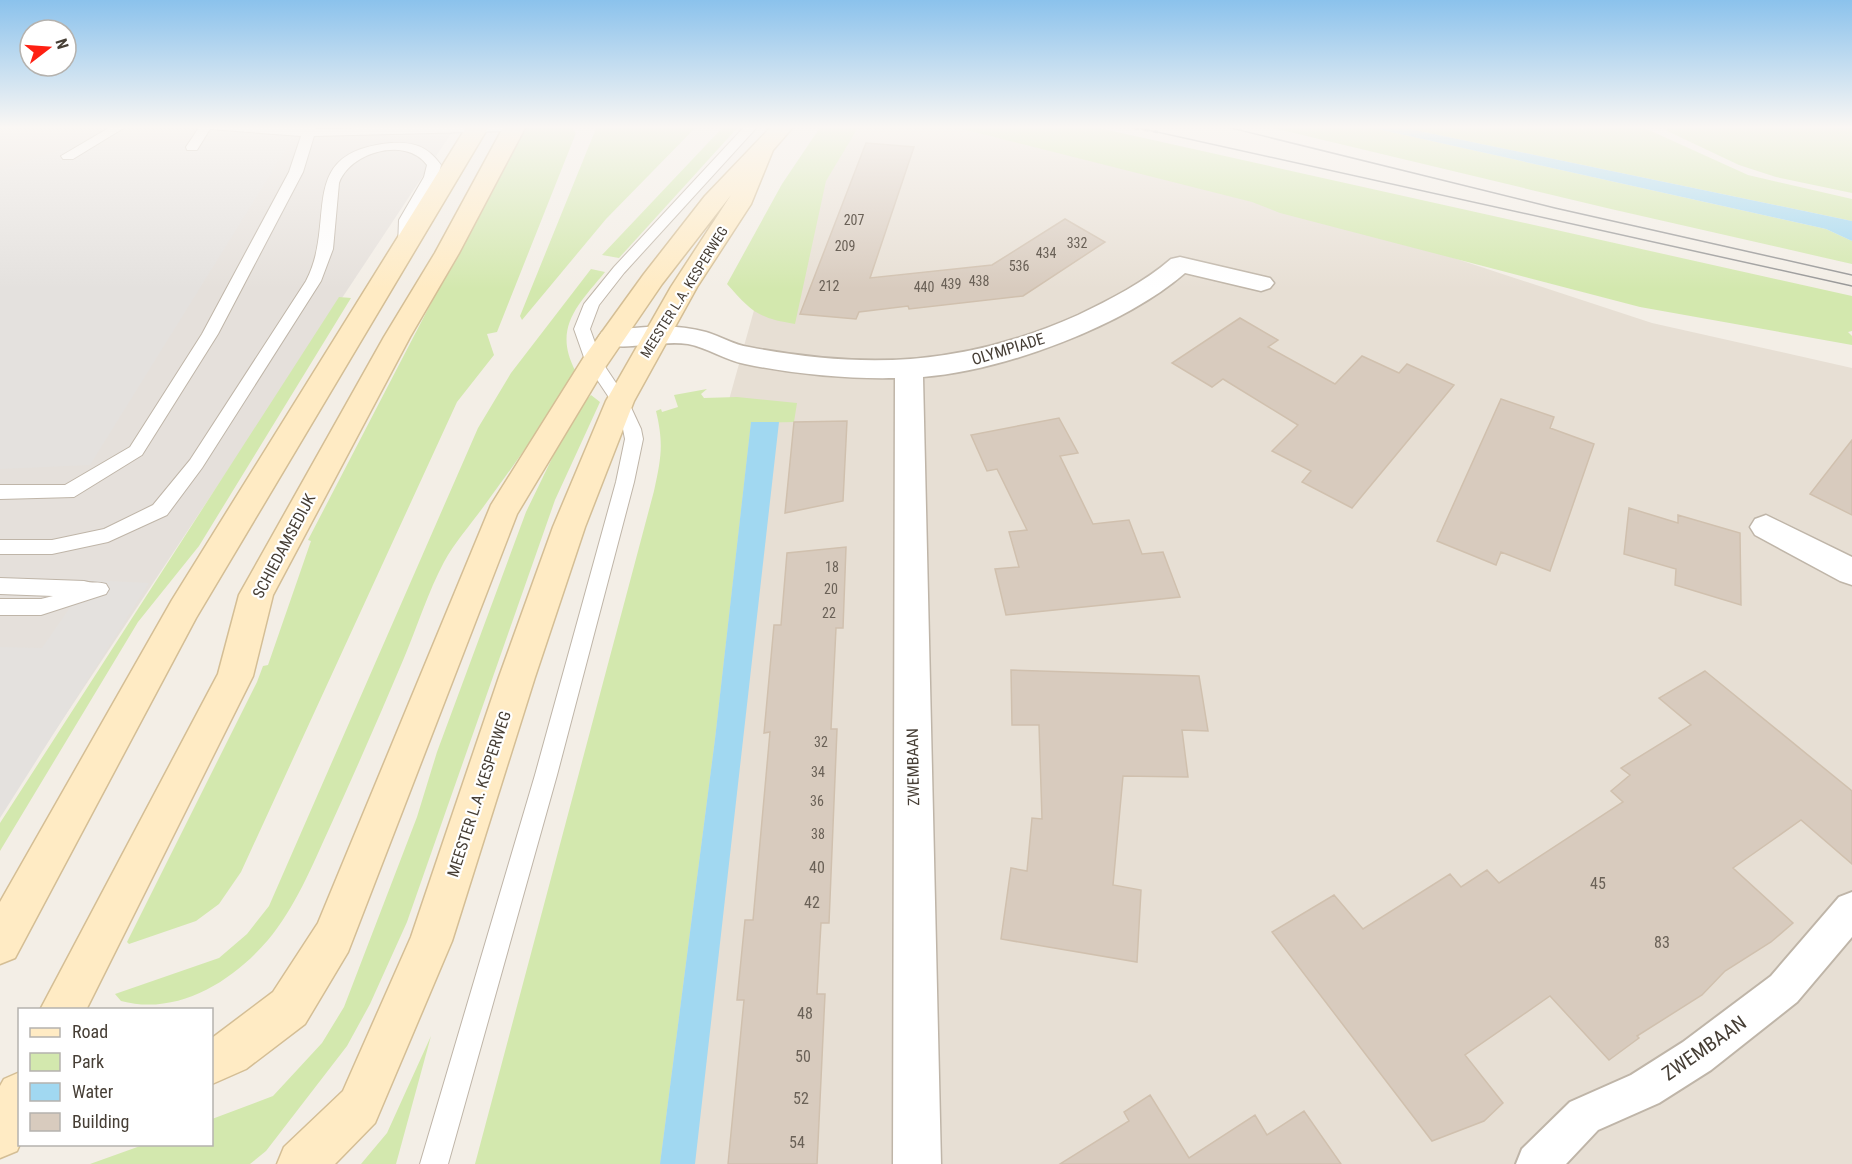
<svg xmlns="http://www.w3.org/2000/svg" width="1852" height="1164" font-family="'Roboto Condensed',sans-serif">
	<rect width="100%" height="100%" fill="#f3eee6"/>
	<path fill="#e7dfd4" d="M843,126H983L1283,202L1652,323L1852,368V1164H604L720,432L775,235Z"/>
	<path fill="#e5e0db" d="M0,126H456L0,814Z"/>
	<path fill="#d3e8ae" d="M523,126H570L576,133L497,332L487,334L494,355L457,402L241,872L219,904L196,921L129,944L127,942L257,682L263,666L268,665L311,541L308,540Z
		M597,126H697L606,219L522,320L520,316Z
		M724,126H739L619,258L602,255Z
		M821,126H859L826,181L795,324C757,318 751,311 727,284L782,184Z
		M950,126H1090L1852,296V331L1848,332L1852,336V345L1640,307L1280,213L1252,202Z
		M1265,126H1364L1826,229L1852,241V264L1611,209Z
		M1395,126H1555L1583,129L1584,126H1640L1748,175L1852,199V221Z
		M1675,126H1852V193L1776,177L1739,165L1665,130Z
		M591,269L605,272C578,305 552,328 576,372C548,418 516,462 484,506C471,524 455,542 444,562C428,592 417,627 404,658C380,715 355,772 329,829C312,866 295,908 268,940C232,982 177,1016 121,1001L115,994L219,958L247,934L269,906L478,428L511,373Z
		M339,297L351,298L199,546L138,622L0,851V823Z
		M707,389L701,394L704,398L737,397L797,403L794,422L751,423L715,739L660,1164H475L654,491C661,459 664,444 656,411L661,409L662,412L678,407L674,395Z
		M591,395L600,402L555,500L407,922L370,1004L347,1046L266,1151L250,1164H90L143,1145L212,1144V1119L273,1096L322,1043L344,1007L417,817L437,752L526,512L575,411Z
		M431,1036L396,1164H361L387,1133Z"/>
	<path fill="#e4e1de" d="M293,138L90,465L0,469V170L65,148Z
		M89,580L149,583L0,818V647L42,648Z"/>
	<path fill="#a1d8f1" d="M1364,126H1395L1852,221V241L1826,229Z
		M751,422H779L695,1164H660L715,739Z"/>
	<path fill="#d8cbbe" stroke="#d0c0ae" stroke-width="1.5" d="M866,143L914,147L870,278L992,265L1065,219L1105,242L1023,296L909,309L908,306L859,312L856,319L800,314Z
		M1240,318L1278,340L1268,347L1335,384L1362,356L1399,373L1407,364L1454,385L1352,508L1302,482L1311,471L1272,451L1298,425L1223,379L1212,387L1172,363Z
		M1501,399L1554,417L1550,428L1594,444L1550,571L1501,552L1496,565L1437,541Z
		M1059,418L1078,453L1060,456L1093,524L1129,520L1142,554L1163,552L1180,597L1006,615L995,569L1019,567L1009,532L1027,530L997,469L987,471L971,435Z
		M847,421L843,501L785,513L794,422Z
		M1852,440V515L1810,494Z
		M1629,508L1678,523V515L1740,533L1741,605L1675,585L1676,569L1624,554Z
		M846,547L843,628H836L831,729H837L829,923H821L819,958L817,994H825L817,1164H728L744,1000H737L745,920H753L770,732L764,733L774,625H781L787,553Z
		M1011,670L1199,676L1208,731L1182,730L1188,777L1123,776L1113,885L1141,890L1137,962L1001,939L1011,868L1027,871L1032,818L1042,819L1039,725H1012Z
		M1705,671L1852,791V864L1801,820L1733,868L1793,923L1771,942L1725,971L1702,995L1637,1036L1639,1038L1609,1060L1550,996L1465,1055L1503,1103L1484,1121L1432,1141L1272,932L1334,895L1363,929L1450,874L1461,887L1487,870L1499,883L1623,802L1611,791L1630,775L1621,768L1691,725L1659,698Z
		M1150,1095L1189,1158L1255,1115L1267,1135L1304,1111L1341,1164H1060L1129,1121L1124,1112Z"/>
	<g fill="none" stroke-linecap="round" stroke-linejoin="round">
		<g stroke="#bfb5a8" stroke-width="2">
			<path id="service" d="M112,126H127L73,159H63L61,156Z
				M200,126L304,128L305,126H317L316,129H326L422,126L520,127L514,131L314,136L303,172L218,334L142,455L74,497L0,499V485H65L130,447L202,334L289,172L301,136L210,129L197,150H187L186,147Z
				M745,126H758L624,273L599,305L590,329L602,362L628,401L641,429L643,439L634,482L557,775L448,1164H420L535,775L616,482L625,439L623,429L612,402L586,363L574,329L584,304L614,267Z
				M391,143C414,142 427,146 441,165L438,177L413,220L412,247L405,251L398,247L399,220L424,177L427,165C406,136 350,152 339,183L333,249L321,281L202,468L167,515L108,542L52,554H0V540H52L104,529L153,505L190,460L306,281C338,220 294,152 391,143Z
				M0,578L84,581C92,584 98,581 106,584L109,589L106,594L41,615H0V599H41L53,596L0,594Z"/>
		</g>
		<g stroke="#bfb5a8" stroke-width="4">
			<path id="pedestrian" d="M1852,892V937L1797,1002L1711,1070L1659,1103L1598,1130L1566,1164H1516L1522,1149L1570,1102L1631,1075L1683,1042L1771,976L1839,897Z"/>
		</g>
		<g stroke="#bfb5a8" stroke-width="3">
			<path id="minor" d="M1180,257L1270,278L1274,283L1270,288L1261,291L1185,273C1124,326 1003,371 923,377L941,1164H893L895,378C846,379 793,374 745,364C725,360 708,348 688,344C660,340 628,351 602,344L598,338L602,332L611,330C643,327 675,323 706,332C720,336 734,345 749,347C869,370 966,365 1078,315C1111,299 1143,283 1171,259Z
				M1766,515L1852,557V585L1840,581L1755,535L1750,527L1755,519Z"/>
		</g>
		<g stroke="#d4be95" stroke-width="3">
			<path id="secondary" d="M467,126H489L196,618L15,958L0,964V902L172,600Z
				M504,126H526L459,253L410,337L273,595L253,676L86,1010H40L218,674L239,595L384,337L435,253Z
				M772,126H794L773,150L751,204L697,287L634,401L585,527L535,677L452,941L375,1123L335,1164H277L284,1147L343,1091L411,937L499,677L553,527L606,401L671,287L731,195L662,284L606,366L517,514L348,952L305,1024L246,1069L212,1084V1038L273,992L318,923L491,505L584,357L644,274L705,196Z
				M20,1072V1144L17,1151L0,1158V1086L4,1079Z"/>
		</g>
		<use href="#service" fill="#fff" fill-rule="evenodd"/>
		<use href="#pedestrian" fill="#fff" fill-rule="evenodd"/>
		<use href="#minor" fill="#fff" fill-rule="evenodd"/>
		<use href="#secondary" fill="#ffebc4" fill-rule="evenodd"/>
		<path stroke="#969696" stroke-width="1.5" d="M1130,126L1852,286
			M1223,126L1555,208L1852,275"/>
		<path stroke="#969696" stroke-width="3" stroke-dasharray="5 5" stroke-linecap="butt" d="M1124,126L1158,132"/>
	</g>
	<linearGradient id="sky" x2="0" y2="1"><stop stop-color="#8bc2ec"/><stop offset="0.44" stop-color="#faf7f4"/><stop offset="1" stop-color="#faf7f4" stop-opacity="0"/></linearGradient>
	<rect width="1852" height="289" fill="url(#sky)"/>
	<g text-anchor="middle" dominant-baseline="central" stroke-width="4.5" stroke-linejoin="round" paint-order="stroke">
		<g font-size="14" fill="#6a6157">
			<text x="854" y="220">207</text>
			<text x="1077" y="243">332</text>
			<text x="845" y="246">209</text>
			<text x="1046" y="253">434</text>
			<text x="1019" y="266">536</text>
			<text x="979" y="281">438</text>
			<text x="951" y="284">439</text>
			<text x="829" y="286">212</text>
			<text x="924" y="287">440</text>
			<text x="832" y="567">18</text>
			<text x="831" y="589">20</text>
			<text x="829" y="613">22</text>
			<text x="821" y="742">32</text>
			<text x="818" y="772">34</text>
			<text x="817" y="801">36</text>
			<text x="818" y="834">38</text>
		</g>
		<g font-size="14" fill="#463e35" stroke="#fff">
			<text transform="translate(684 292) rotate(-58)">MEESTER L.A. KESPERWEG</text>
		</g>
		<g font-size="16" fill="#463e35" stroke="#fff">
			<text transform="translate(1008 349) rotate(-17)">OLYMPIADE</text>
			<text transform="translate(284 546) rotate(-62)">SCHIEDAMSEDIJK</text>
			<text transform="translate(913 767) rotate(-91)">ZWEMBAAN</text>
			<text transform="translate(479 794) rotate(-72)">MEESTER L.A. KESPERWEG</text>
		</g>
		<g font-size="16" fill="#6a6157">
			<text x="817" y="867">40</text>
			<text x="1598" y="883">45</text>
			<text x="812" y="902">42</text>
			<text x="1662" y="942">83</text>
			<text x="805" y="1013">48</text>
			<text x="803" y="1056">50</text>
			<text x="801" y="1098">52</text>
			<text x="797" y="1142">54</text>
		</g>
		<g font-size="20" fill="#463e35" stroke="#fff">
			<text transform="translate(1704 1048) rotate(-35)">ZWEMBAAN</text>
		</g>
	</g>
	<rect x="18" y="1008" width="195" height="138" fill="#ffffff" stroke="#b5b2ae" stroke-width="1.5"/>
	<rect x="30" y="1028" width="30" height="9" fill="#ffebc4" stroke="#b5b2ae" stroke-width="1.5"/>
	<text x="72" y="1038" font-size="18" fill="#463e35">Road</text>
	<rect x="30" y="1053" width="30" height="18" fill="#d3e8ae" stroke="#b5b2ae" stroke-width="1.5"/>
	<text x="72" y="1068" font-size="18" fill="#463e35">Park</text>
	<rect x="30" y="1083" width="30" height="18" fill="#a1d8f1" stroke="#b5b2ae" stroke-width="1.5"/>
	<text x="72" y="1098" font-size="18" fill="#463e35">Water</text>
	<rect x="30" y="1113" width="30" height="18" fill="#d8cbbe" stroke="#b5b2ae" stroke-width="1.5"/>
	<text x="72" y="1128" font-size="18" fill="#463e35">Building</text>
	<g transform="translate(48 48) rotate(73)"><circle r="28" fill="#ffffff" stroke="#b5b2ae" stroke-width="1.5"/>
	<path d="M0-4.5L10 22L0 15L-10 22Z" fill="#fe2013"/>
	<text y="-9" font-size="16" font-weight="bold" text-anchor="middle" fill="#463e35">N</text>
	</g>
</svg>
